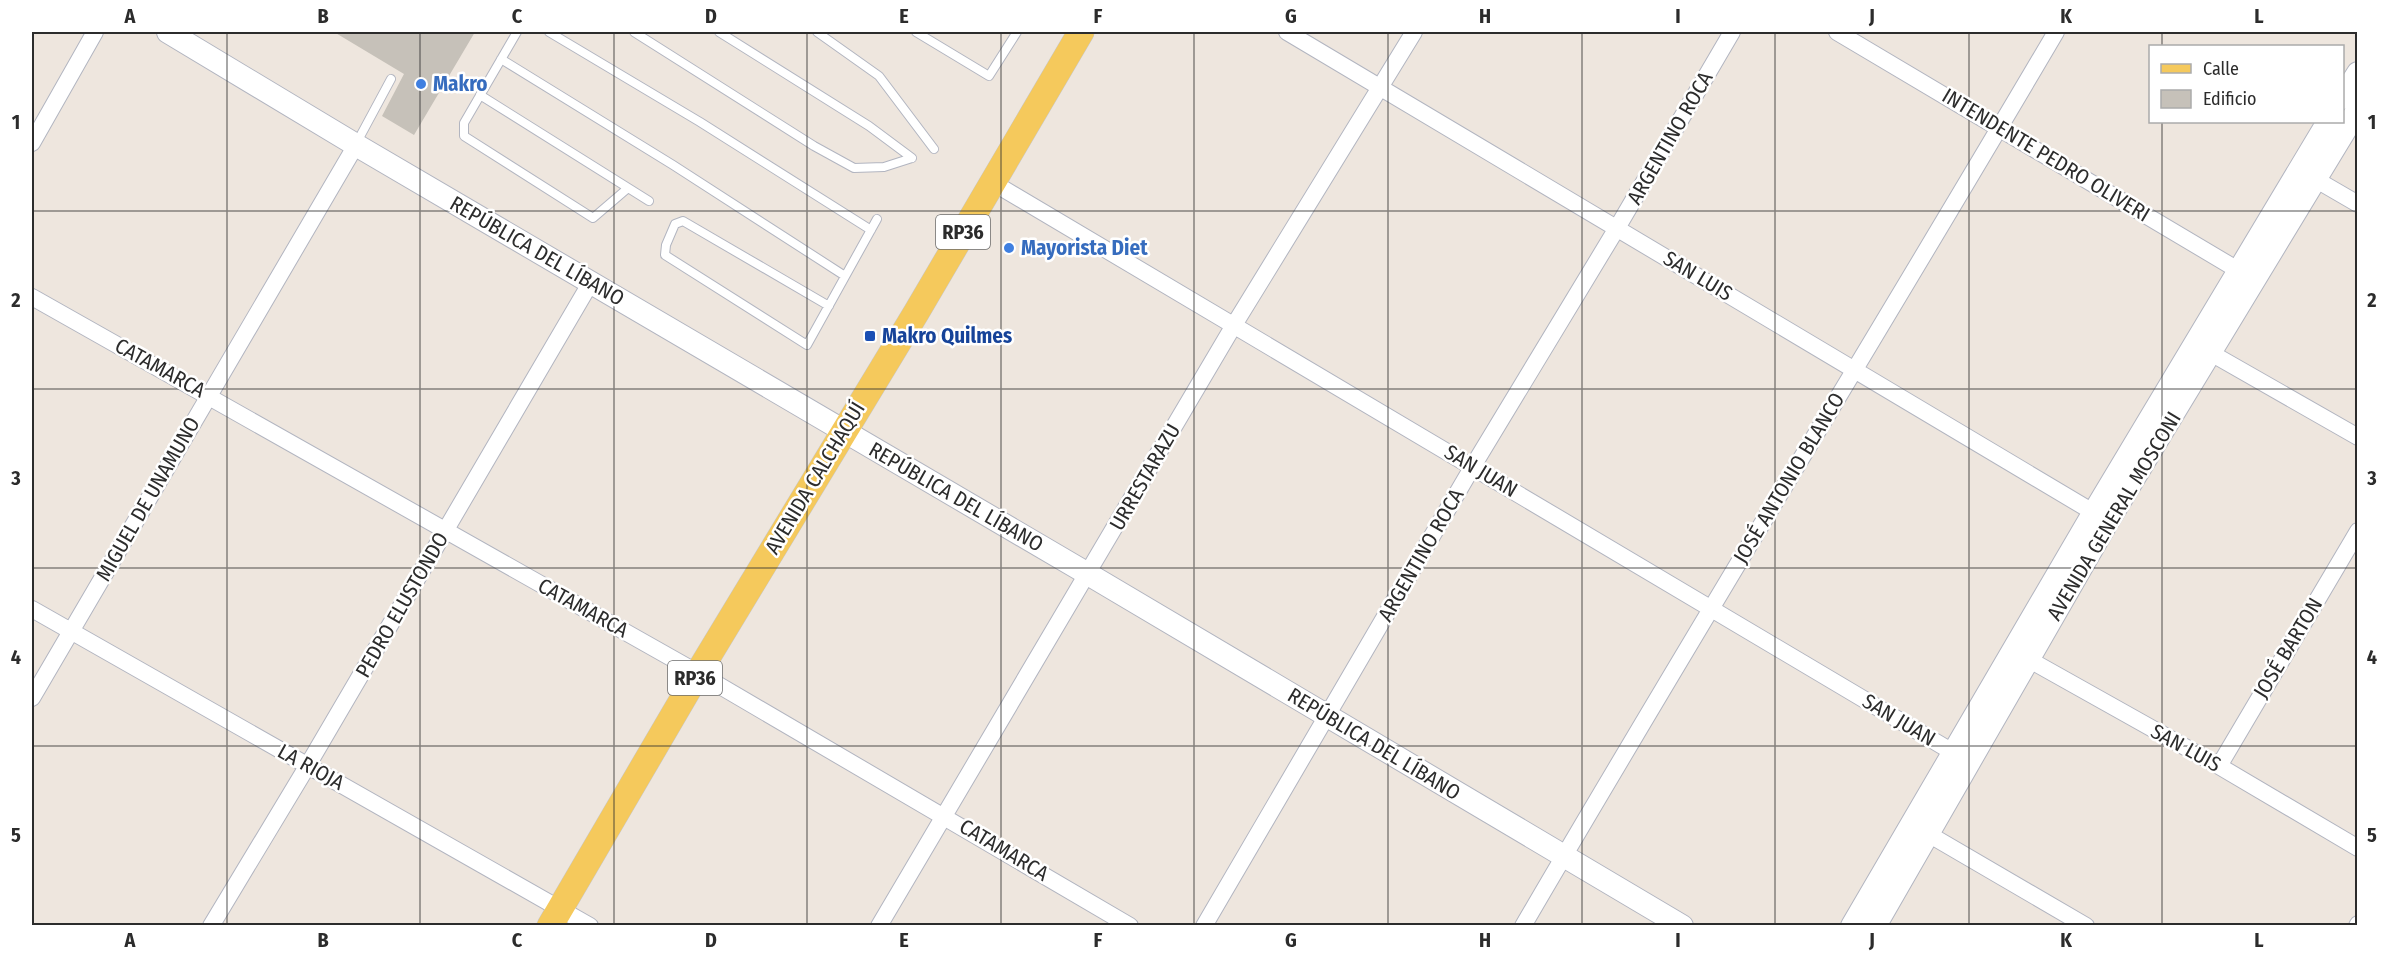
<svg xmlns="http://www.w3.org/2000/svg" width="2389" height="957" font-family="'Fira Sans Condensed',sans-serif">
	<rect width="100%" height="100%" fill="#eee6de"/>
	<path fill="#c6c1b9" d="M334,32H475L414,135L382,116L404,74Z"/>
	<g fill="none" stroke-linecap="round" stroke-linejoin="round">
		<g stroke="#b2b5c0" stroke-width="10">
			<path id="lane" d="M517,32L464,123V136L593,218L628,188
				M549,32L700,122L871,230
				M634,32L814,146L854,168L884,167L912,158
				M719,32L869,126L912,158
				M817,32L879,76L934,149
				M916,32L989,76L1017,32
				M501,59L673,165L845,276
				M480,95L649,201
				M356,144L391,79
				M829,306L683,221L675,224L666,245L665,255L807,345L877,219"/>
		</g>
		<g stroke="#b2b5c0" stroke-width="18">
			<path id="street" d="M1287,32L2103,518
				M1837,32L2248,276
				M32,143L95,32
				M2308,175L2358,204
				M992,182L1961,757
				M32,297L698,673L1130,926
				M2202,348L2358,437
				M32,609L590,926
				M2019,654L2219,766L2358,848
				M32,698L356,145
				M2219,766L2358,531
				M1918,828L2086,926
				M211,926L308,765L591,282
				M879,926L1234,325L1414,32
				M1204,926L1473,466L1617,228L1732,32
				M1523,926C1698,626 1880,331 2056,32
				M2357,926L2358,924"/>
		</g>
		<g stroke="#b2b5c0" stroke-width="24">
			<path id="secondary" d="M168,32L356,145L1088,574L1682,926
				M2342,98L2358,73
				M1852,926L2094,512L2328,122
				M1875,926L2108,521L2358,109"/>
		</g>
		<g stroke="#c8c8c8" stroke-width="27">
			<path id="primary" d="M550,926L698,673L916,313L1081,32"/>
		</g>
		<use href="#lane" stroke="#fff" stroke-width="8"/>
		<use href="#street" stroke="#fff" stroke-width="16"/>
		<use href="#secondary" stroke="#fff" stroke-width="22"/>
		<use href="#primary" stroke="#f5c95c" stroke-width="26"/>
	</g>
	<path fill="none" stroke="#2c2c2c" stroke-width="1.5" stroke-opacity="0.55" d="M227,32V926M420,32V926M614,32V926M807,32V926M1001,32V926M1194,32V926M1388,32V926M1582,32V926M1775,32V926M1969,32V926M2162,32V46M2162,122V926M32,211H2358M32,389H2358M32,568H2358M32,746H2358"/>
	<g fill="#3f7fe0" stroke="#fff" stroke-width="2">
		<circle cx="421" cy="84" r="6"/>
		<circle cx="1009" cy="248" r="6"/>
	</g>
	<rect fill="#1a4fb4" stroke="#fff" stroke-width="2" x="864" y="330" width="12" height="12" rx="3"/>
	<g text-anchor="middle" dominant-baseline="central" stroke-width="5" stroke-linejoin="round" paint-order="stroke">
		<g fill="#fff" stroke="#6b6b6b" stroke-width="1.5">
			<rect x="936" y="215" width="54" height="34" rx="4.5"/>
			<rect x="668" y="661" width="54" height="34" rx="4.5"/>
		</g>
		<g font-size="20" font-weight="bold" fill="#2c2c2c">
			<text x="963" y="232">RP36</text>
			<text x="695" y="678">RP36</text>
		</g>
		<g font-size="21" font-weight="bold" fill="#366cbe" stroke="#fff" text-anchor="start">
			<text x="433" y="84">Makro</text>
			<text x="1021" y="248">Mayorista Diet</text>
		</g>
		<g font-size="21" fill="#2c2c2c" stroke="#fff">
			<text transform="translate(1670 138) rotate(-60)">ARGENTINO ROCA</text>
			<text transform="translate(2046 155) rotate(31)">INTENDENTE PEDRO OLIVERI</text>
			<text transform="translate(537 251) rotate(30)">REPÚBLICA DEL LÍBANO</text>
			<text transform="translate(1698 276) rotate(31)">SAN LUIS</text>
			<text transform="translate(160 368) rotate(29)">CATAMARCA</text>
			<text transform="translate(1481 471) rotate(31)">SAN JUAN</text>
			<text transform="translate(1145 477) rotate(-60)">URRESTARAZU</text>
			<text transform="translate(815 478) rotate(-59)">AVENIDA CALCHAQUÍ</text>
			<text transform="translate(1789 478) rotate(-59)">JOSÉ ANTONIO BLANCO</text>
			<text transform="translate(956 497) rotate(30)">REPÚBLICA DEL LÍBANO</text>
			<text transform="translate(148 499) rotate(-60)">MIGUEL DE UNAMUNO</text>
			<text transform="translate(2114 516) rotate(-59)">AVENIDA GENERAL MOSCONI</text>
			<text transform="translate(1421 555) rotate(-60)">ARGENTINO ROCA</text>
			<text transform="translate(402 605) rotate(-60)">PEDRO ELUSTONDO</text>
			<text transform="translate(583 608) rotate(29)">CATAMARCA</text>
			<text transform="translate(2288 648) rotate(-59)">JOSÉ BARTON</text>
			<text transform="translate(1899 720) rotate(31)">SAN JUAN</text>
			<text transform="translate(1374 744) rotate(31)">REPÚBLICA DEL LÍBANO</text>
			<text transform="translate(2186 748) rotate(29)">SAN LUIS</text>
			<text transform="translate(311 767) rotate(29)">LA RIOJA</text>
			<text transform="translate(1004 850) rotate(31)">CATAMARCA</text>
		</g>
		<g font-size="21" font-weight="bold" fill="#164399" stroke="#fff" text-anchor="start">
			<text x="882" y="336">Makro Quilmes</text>
		</g>
	</g>
	<rect width="2389" height="957" fill="none" stroke="#ffffff" stroke-width="66"/>
	<rect x="2149" y="45" width="195" height="78" fill="#ffffff" stroke="#ababab" stroke-width="1.5"/>
	<rect x="2161" y="64" width="30" height="9" fill="#f5c95c" stroke="#ababab" stroke-width="1.5"/>
	<text x="2203" y="75" font-size="18" fill="#2c2c2c">Calle</text>
	<rect x="2161" y="90" width="30" height="18" fill="#c6c1b9" stroke="#ababab" stroke-width="1.5"/>
	<text x="2203" y="105" font-size="18" fill="#2c2c2c">Edificio</text>
	<rect x="33" y="33" width="2323" height="891" fill="none" stroke="#2c2c2c" stroke-width="2"/>
	<g font-size="20" text-anchor="middle" font-weight="bold" fill="#2c2c2c">
		<text x="130" y="23">A</text>
		<text x="323" y="23">B</text>
		<text x="517" y="23">C</text>
		<text x="711" y="23">D</text>
		<text x="904" y="23">E</text>
		<text x="1098" y="23">F</text>
		<text x="1291" y="23">G</text>
		<text x="1485" y="23">H</text>
		<text x="1678" y="23">I</text>
		<text x="1872" y="23">J</text>
		<text x="2066" y="23">K</text>
		<text x="2259" y="23">L</text>
		<text x="16" y="129">1</text>
		<text x="2372" y="129">1</text>
		<text x="16" y="307">2</text>
		<text x="2372" y="307">2</text>
		<text x="16" y="485">3</text>
		<text x="2372" y="485">3</text>
		<text x="16" y="664">4</text>
		<text x="2372" y="664">4</text>
		<text x="16" y="842">5</text>
		<text x="2372" y="842">5</text>
		<text x="130" y="947">A</text>
		<text x="323" y="947">B</text>
		<text x="517" y="947">C</text>
		<text x="711" y="947">D</text>
		<text x="904" y="947">E</text>
		<text x="1098" y="947">F</text>
		<text x="1291" y="947">G</text>
		<text x="1485" y="947">H</text>
		<text x="1678" y="947">I</text>
		<text x="1872" y="947">J</text>
		<text x="2066" y="947">K</text>
		<text x="2259" y="947">L</text>
	</g>
</svg>
